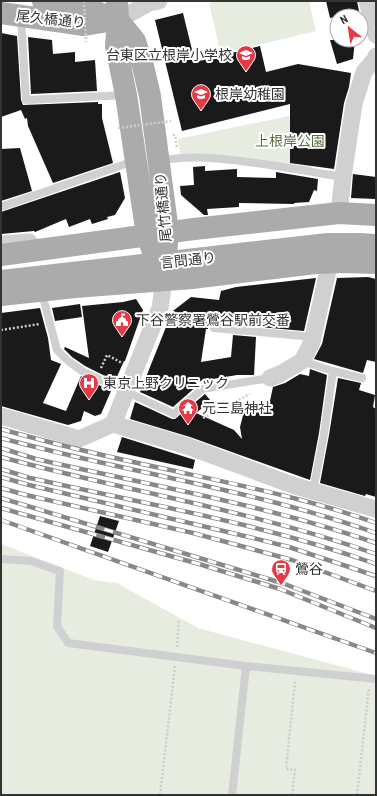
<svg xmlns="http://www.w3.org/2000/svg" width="377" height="796" font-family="'Roboto Condensed','Noto Sans JP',sans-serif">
	<rect width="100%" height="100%" fill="#fff"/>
	<path fill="#e6ecdf" d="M219,1H309L316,31L221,54L209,3Z
		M313,111L315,142L312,169L181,158L178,139Z
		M1,544L94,580L117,583L198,628L376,676V795H1Z"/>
	<path fill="#1a1a1a" d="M326,1H357L359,11L330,18Z
		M183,13L195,62L260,46L266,72L298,64L351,73L349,87L344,103L334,169L290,163V104L182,131L155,20Z
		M1,33L17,36L21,100L23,105L98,102V104H102V118L113,163L53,183L28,126L27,118L25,119L21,110L1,117Z
		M28,37L52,40L53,54L75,52V62L95,60L97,91L31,94Z
		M330,40H355L353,59L337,64Z
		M20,148L32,191L1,201V149Z
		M205,166V171L237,169V177L276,178V172L318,179L317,191L314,190L309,202L294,203V204L239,203V207L207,209L208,215H204L181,195L180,186L194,185L193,167Z
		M120,172L125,198L115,215L107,217L108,219L92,224L90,219L69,227L66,219L35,232L34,231L1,234V212Z
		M353,174L376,177V199L351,198Z
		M368,277L376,279V362L367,360L363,373L314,359L322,344L337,278Z
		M316,278L304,331L214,323L208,325V329H206L201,362L231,357L233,335L256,337L254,375H237L195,382L198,385L173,407L140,392L166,327H165L169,314L191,297L219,300L221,291L236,287Z
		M136,299L143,310L125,361H124L115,381L85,366L72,357L64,349L65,347L89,358L82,306L123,302Z
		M80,304L82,317L55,321L52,308Z
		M40,308L48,338L51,360L61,364L43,403L66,411L81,376L111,391L101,414L95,416L84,411L81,421L68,425L1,406V313Z
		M310,369L327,375L319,433L310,480L190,437L130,419L135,402L172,419H175L205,394L211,401L196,413L234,430L242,439L240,427L246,404L268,410L273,387L285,383L300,374L309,376Z
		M338,378L361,383L359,390L375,395L373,407L376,409V497L366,494L365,496L320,483L329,435Z
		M122,437L195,460L193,469L117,452Z
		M100,516L119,521L108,552L90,546Z"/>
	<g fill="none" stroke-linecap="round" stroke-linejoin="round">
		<path stroke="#cdcdcd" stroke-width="2.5" stroke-dasharray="2 2" stroke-linecap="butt" d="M173,135H175L177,148
			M1,330L40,324
			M101,368L107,355L122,363
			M203,418L250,394
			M177,647L179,620
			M160,795L175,666
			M292,795L295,770L286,769L295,682
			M357,795L369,688"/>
		<path stroke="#d0d0d0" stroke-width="8" d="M21,17L26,100L126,95
			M160,161C191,155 217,158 248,162C280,166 311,172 343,177
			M1,207L134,161
			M44,301L57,350L68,361L82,371L174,414L202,389L270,378
			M214,328L314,337
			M302,361L333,371L362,378
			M313,491L324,434L333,371
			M1,559L31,561L60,571L57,626L68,643L246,666L376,679
			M232,795L246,666"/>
		<path stroke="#d0d0d0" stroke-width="17" d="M367,1L376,35
			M118,20L149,3L159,1
			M339,213L343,177L354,104L364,72L375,59L376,56
			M1,244L29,242
			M270,378L280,374L302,361L312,342L330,262
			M1,416L79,439L113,424L187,446L295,486L376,509
			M113,424L160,308L164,280L152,283"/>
		<path stroke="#ababab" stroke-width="22" d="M43,1L83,7L118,20L135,41L143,66L150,96L168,232L164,280
			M117,1L118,20L116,46L126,95L147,235L152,249
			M1,13L84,25L115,20
			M1,255L194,229L339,213L376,215
			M1,295L75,287L192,278L316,263L345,262L376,263"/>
		<g stroke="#888" stroke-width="4.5">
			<path id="rail" d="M1,429C57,445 113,458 170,470C239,485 309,499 376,523
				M1,438C125,472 254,490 376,533
				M1,448L36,459C149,485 266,505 376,543
				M1,457C125,491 254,511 376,554
				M1,469L30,478C146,504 264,524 376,564
				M1,477L29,485L253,538L289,547L376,576
				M1,488L26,495L193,533L292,560L376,591
				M1,498L282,583L376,619
				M1,508L199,564L280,589L376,628
				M1,520L376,653"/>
		</g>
		<use href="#rail" stroke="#fff" stroke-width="3" stroke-dasharray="9" stroke-linecap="butt"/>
		<path stroke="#cdcdcd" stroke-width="2.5" stroke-dasharray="2 2" stroke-linecap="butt" d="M84,1L86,42
			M118,128L171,121"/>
		<path stroke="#ababab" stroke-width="22" d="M1,281L328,244H359L376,245"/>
	</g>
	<defs>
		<g id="school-pin" transform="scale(1)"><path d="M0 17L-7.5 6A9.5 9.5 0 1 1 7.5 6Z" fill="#e63946" stroke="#fff"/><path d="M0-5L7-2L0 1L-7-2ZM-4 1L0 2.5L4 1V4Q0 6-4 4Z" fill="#fff"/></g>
		<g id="civic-pin" transform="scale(1)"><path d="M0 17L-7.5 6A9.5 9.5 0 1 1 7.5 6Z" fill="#e63946" stroke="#fff"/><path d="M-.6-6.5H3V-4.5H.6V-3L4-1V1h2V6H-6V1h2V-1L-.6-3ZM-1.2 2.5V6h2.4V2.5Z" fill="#fff"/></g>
		<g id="hospital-pin" transform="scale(1)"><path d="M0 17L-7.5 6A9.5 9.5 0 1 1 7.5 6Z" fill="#e63946" stroke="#fff"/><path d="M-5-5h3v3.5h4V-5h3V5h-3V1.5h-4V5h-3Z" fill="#fff"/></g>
		<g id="temple-pin" transform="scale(1)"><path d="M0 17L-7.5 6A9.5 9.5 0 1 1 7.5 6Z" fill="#e63946" stroke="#fff"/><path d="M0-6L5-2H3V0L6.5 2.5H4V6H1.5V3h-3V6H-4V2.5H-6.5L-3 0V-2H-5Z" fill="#fff"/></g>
		<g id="station-pin" transform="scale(1)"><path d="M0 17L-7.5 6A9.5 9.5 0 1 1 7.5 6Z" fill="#e63946" stroke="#fff"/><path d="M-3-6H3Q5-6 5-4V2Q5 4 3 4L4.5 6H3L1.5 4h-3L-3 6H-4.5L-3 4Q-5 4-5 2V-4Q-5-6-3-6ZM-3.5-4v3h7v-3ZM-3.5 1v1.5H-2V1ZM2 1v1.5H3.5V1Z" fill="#fff"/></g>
	</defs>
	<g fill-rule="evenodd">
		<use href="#school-pin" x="246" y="55"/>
		<use href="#school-pin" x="201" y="94"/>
		<use href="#civic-pin" x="122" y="320"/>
		<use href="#hospital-pin" x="89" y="383"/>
		<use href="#temple-pin" x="188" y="408"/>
		<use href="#station-pin" x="281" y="569"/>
	</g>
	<g text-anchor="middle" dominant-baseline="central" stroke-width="4" stroke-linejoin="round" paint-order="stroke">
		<g font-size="14" fill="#333" stroke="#fff">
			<text transform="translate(51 19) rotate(6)">尾久橋通り</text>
			<text transform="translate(163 207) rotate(-95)">尾竹橋通り</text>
			<text transform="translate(188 260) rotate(-6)">言問通り</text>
		</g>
		<g font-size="14" fill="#333" stroke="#fff" text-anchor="start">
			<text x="232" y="55" text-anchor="end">台東区立根岸小学校</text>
			<text x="215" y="94">根岸幼稚園</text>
			<text x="136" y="320">下谷警察署鶯谷駅前交番</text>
			<text x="103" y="383">東京上野クリニック</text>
			<text x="202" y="408">元三島神社</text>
			<text x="295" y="569">鶯谷</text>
		</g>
		<g font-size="14" fill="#56703f" stroke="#fff">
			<text x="290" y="141">上根岸公園</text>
		</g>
	</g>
	<rect width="377" height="796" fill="none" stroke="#333333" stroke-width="4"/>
	<g transform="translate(349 28) rotate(330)"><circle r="19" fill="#ffffff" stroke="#adadad"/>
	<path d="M0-3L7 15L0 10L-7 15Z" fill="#e63946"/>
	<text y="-6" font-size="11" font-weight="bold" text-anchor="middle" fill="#333333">N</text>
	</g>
</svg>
